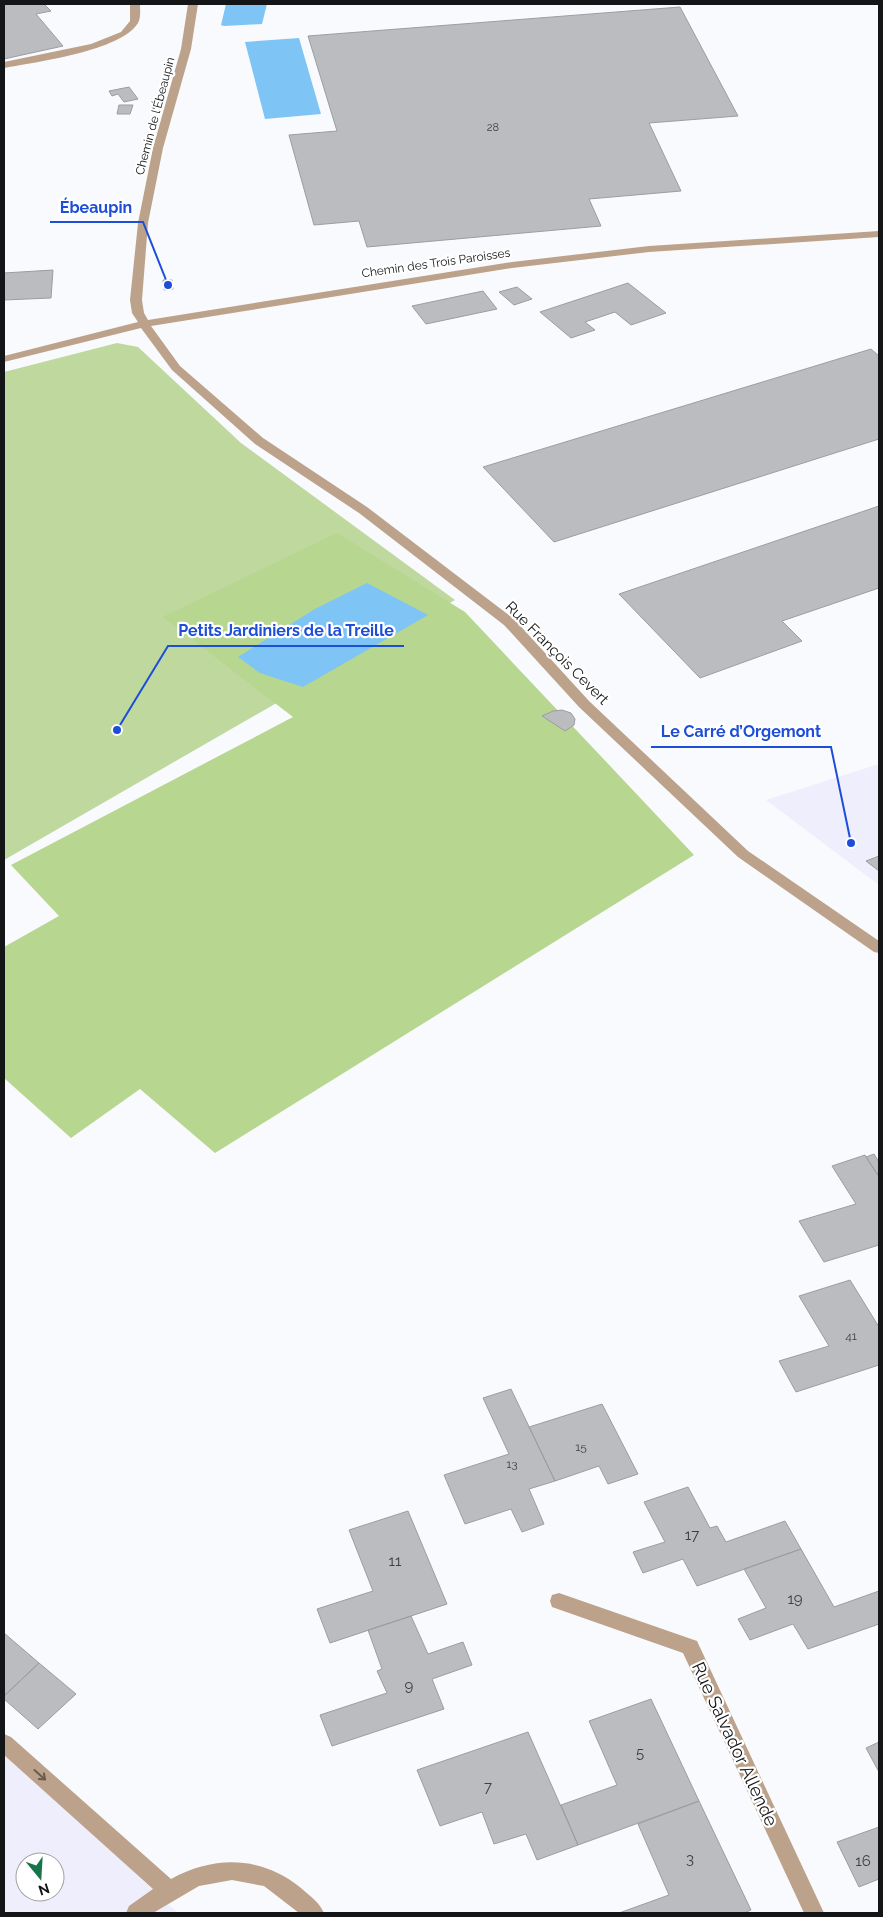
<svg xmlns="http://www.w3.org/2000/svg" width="883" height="1917" font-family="Raleway,sans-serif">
	<rect width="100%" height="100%" fill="#f8fafd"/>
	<path fill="#efeefc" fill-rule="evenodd" d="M879,764V885L766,800Z
		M4,1751L10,1756L178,1913H4ZM25,1862H55V1892H25Z"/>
	<path fill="#bed89d" d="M117,343L138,347L241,443L455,600L4,860V372Z"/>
	<path fill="#b7d68f" d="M337,533L465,612L694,855L215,1153L140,1089L71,1138L4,1078V947L59,916L11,865L293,717L163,617Z"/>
	<path fill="#7ec4f5" d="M226,4H267L262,24L224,26L221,25Z
		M299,38L321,114L265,119L245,42Z
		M367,583L428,615L303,687L260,673L238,657L315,609Z"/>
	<path fill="#babcbf" stroke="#9b9ea1" d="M4,4H44L51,11L36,14L63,46L4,59Z
		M680,7L738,116L649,123L681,191L589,199L601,226L367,247L359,221L314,225L289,135L337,131L308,36Z
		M129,87L138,99L124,102L118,94L112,96L109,91Z
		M119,105H133L130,114H117Z
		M53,270L51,298L4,300V273Z
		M163,280H172L173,289L164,290Z
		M628,283L666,313L631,325L615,312L585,322L595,330L571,338L540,312Z
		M517,287L532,299L514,305L499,292Z
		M483,291L497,309L426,324L412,306Z
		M871,349L879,356V439L554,542L483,467Z
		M879,506V588L782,621L802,641L700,678L619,594Z
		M562,710L571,713L575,719L574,725L565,731L542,716L553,711Z
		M879,856V871L866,861Z
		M874,1154L879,1162V1173L877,1174L866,1157Z
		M865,1155L879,1177V1245L824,1262L799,1221L856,1204L832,1166Z
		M850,1280L879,1327V1365L796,1392L779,1361L829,1346L799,1296Z
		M511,1389L555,1481L529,1489L544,1524L522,1532L511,1509L465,1524L444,1475L509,1454L483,1398Z
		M602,1404L638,1474L608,1484L599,1466L555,1481L529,1427Z
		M688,1487L710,1528L717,1526L726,1542L785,1521L801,1549L697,1586L683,1559L643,1573L633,1552L665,1542L644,1502Z
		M408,1511L447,1604L330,1643L317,1609L373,1591L349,1530Z
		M801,1549L834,1607L879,1591V1624L808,1649L793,1624L750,1640L738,1619L766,1608L744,1569Z
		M411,1616L428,1654L463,1642L472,1665L432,1679L444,1709L332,1746L320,1715L387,1693L377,1671L382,1669L368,1630Z
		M4,1633L39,1663L4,1696Z
		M39,1663L76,1694L38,1729L4,1699V1696Z
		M651,1699L699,1801L578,1845L561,1805L617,1785L589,1721Z
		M528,1732L578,1845L537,1860L526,1834L494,1844L482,1812L440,1826L417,1770Z
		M879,1742V1772L866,1748Z
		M699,1801L751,1910L744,1913H619L669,1895L638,1824Z
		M879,1827V1879L859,1887L837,1842Z"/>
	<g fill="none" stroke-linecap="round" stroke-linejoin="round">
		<path fill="#bca28a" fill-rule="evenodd" d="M130,4H140C140,10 141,18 138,23C121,51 36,62 4,68V62L91,44L121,32L130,21Z
			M188,4H198L191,49L163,148L148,223L142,300L144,313L148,320L512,262L649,246L879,231V237L649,252L512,268L151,326L180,366L263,438L367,507L514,619L589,701L748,851L879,941V953L874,952L738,857L579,707L504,625L359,513L255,444L172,370L141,328L4,362V356L138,322L132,313L130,300L138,223L153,148L181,49Z
			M559,1593L697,1641L824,1913H804L683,1653L552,1607L550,1601L552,1595Z
			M4,1734L11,1737L171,1879C215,1855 262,1856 301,1888C310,1896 320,1903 324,1913H299L264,1886L232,1880L199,1886L153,1913H126L129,1906L153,1889L4,1755Z"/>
	</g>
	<defs><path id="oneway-shaft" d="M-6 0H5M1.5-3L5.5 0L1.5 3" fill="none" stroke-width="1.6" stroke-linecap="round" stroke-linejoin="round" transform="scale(1.25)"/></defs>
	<use stroke="#685c50" href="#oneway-shaft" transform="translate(40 1775) rotate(42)"/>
	<g text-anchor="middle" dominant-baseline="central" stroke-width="4.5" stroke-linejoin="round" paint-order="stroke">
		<g font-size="11" fill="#3e3f40">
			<text x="493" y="127">28</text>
		</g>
		<g font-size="12" fill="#141516" stroke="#fff">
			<text transform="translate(155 116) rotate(-75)">Chemin de l'Ébeaupin</text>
			<text transform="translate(436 263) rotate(-8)">Chemin des Trois Paroisses</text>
		</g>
		<g font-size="12" fill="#3e3f40">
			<text x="851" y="1336">41</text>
			<text x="581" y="1447">15</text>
			<text x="512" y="1464">13</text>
		</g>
		<g font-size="15" fill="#141516" stroke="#fff">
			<text transform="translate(557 653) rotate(45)">Rue François Cevert</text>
		</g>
		<g font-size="15" fill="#3e3f40">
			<text x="692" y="1535">17</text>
			<text x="395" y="1561">11</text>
			<text x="795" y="1599">19</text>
			<text x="409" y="1686">9</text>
			<text x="640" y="1753">5</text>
			<text x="488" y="1787">7</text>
			<text x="690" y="1859">3</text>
			<text x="863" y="1861">16</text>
		</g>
		<g font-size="18" fill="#141516" stroke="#fff">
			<text transform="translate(735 1744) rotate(65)">Rue Salvador Allende</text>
		</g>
	</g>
	<path fill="none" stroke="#1d4ed8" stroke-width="2" d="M168 285L143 222H50M117 730L168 646H404M851 843L831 747H651"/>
	<g fill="#1d4ed8" stroke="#fff" stroke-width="2">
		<circle cx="168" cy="285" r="5"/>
		<circle cx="117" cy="730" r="5"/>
		<circle cx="851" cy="843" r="5"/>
	</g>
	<g font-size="16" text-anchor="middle" font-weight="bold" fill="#1d4ed8" stroke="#fff" stroke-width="4.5" stroke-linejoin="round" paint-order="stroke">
		<text x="96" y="213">Ébeaupin</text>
		<text x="286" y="636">Petits Jardiniers de la Treille</text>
		<text x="741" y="737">Le Carré d’Orgemont</text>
	</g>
	<rect width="883" height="1917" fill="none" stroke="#141516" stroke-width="10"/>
	<g transform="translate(40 1877) rotate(162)"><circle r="24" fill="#ffffff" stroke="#a1a1a2"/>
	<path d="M0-4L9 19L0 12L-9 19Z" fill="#18744a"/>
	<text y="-8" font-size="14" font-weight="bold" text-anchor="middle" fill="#141516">N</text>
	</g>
</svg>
